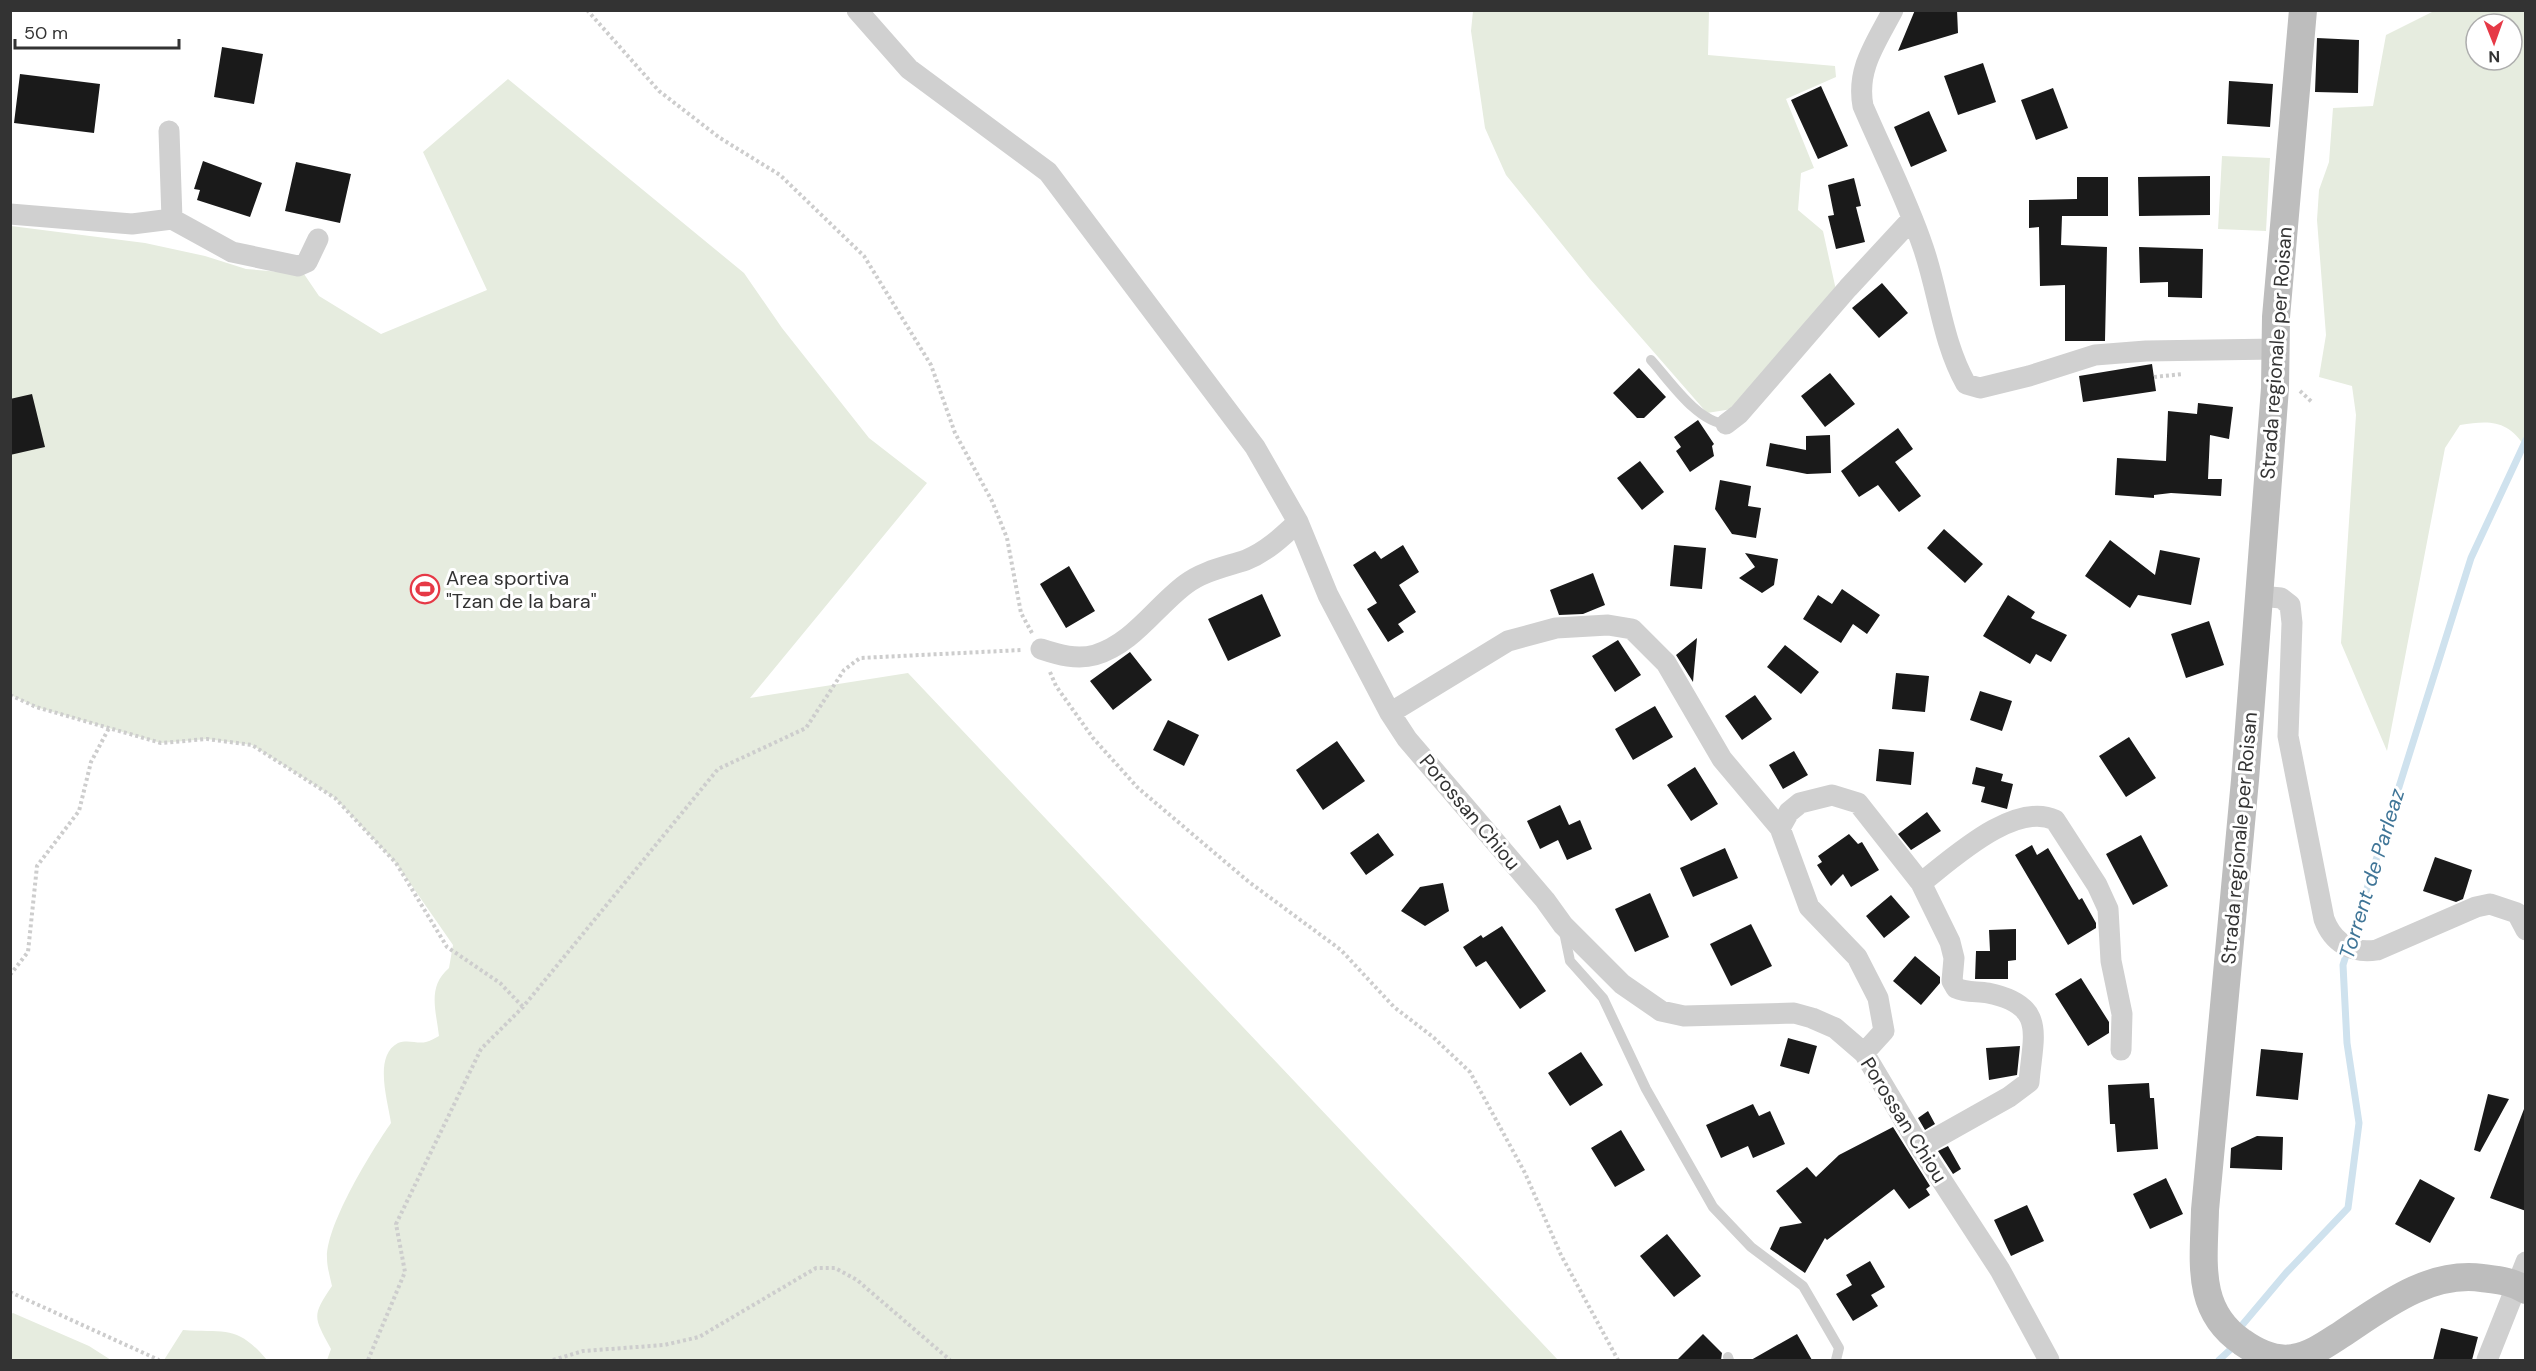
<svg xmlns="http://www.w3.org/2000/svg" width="2536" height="1371" font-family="'DM Sans',sans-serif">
	<rect width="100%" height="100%" fill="#fff"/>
	<path fill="#e6ecdf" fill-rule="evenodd" d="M1473,11H1709L1708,55L1835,66L1836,77L1786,99L1814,168L1801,173L1798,210L1823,231L1836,290L1732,409L1707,413L1590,279L1506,175L1485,128L1471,31Z
		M2434,11H2525V447C2508,420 2490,420 2460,425L2445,448L2387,751L2341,643L2356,415L2352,386L2319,377L2326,335L2317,220L2319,190L2329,162L2333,108L2373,106L2386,35ZM2476,24H2512V60H2476Z
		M508,79L744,273L782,328L869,438L927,483L750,698L908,673L1558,1360H327L331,1349C314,1317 311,1317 332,1286C330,1277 327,1267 327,1258C326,1225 372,1150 391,1123C388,1101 373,1056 398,1043C408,1039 417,1044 426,1042C430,1041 435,1038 439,1036C436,1010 427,987 449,968L453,945L396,863L335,798L252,745L207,739L161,743L36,707L11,695V226L145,243L205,256L246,269L304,274L319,296L381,334L487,290L423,152Z
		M2222,156L2270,158L2266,231L2218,229Z
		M13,1313L89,1346L111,1360H11V1314Z
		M183,1330C227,1333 237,1325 267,1360H164Z"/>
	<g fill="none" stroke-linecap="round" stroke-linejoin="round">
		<path stroke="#cfe2ee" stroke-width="7" d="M2243,1324L2286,1273L2348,1208L2359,1123L2347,1043L2343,965L2471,558L2526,440
			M2219,1360L2231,1349"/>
	</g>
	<path fill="#1a1a1a" d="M1915,10H1957L1958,33L1898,51Z
		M2317,38L2359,40L2358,93L2315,92Z
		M222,47L263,54L254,104L214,97Z
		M1983,63L1996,102L1958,115L1944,76Z
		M20,74L100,84L94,133L14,123Z
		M2229,81L2273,84L2270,127L2227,124Z
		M1821,86L1848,146L1818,159L1791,100Z
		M2053,88L2068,128L2036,140L2021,100Z
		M1929,111L1947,151L1911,167L1894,127Z
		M203,161L262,183L250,217L197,200L200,190L194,189Z
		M296,162L351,174L340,223L285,211Z
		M2210,176V215L2139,216L2138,177Z
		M2077,177H2108V216H2062L2061,245L2107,247L2105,341H2065V285L2040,286L2039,227L2029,228V200L2077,199Z
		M1854,178L1861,206L1856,207L1865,242L1836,249L1828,216L1834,215L1828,185Z
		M2139,247L2203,249L2202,298L2168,297V282L2140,283Z
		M1882,283L1908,313L1879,338L1852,308Z
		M2152,364L2156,391L2083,402L2079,376Z
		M1639,368L1666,397L1644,418H1637L1613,393Z
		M1830,373L1855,404L1825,427L1801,396Z
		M32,394L45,447L10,455V399Z
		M2198,403L2233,407L2229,439L2210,435L2208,479H2222L2221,496L2171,493L2154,495V498L2115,495L2117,458L2166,461L2168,411L2197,414Z
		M1698,420L1714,444L1712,446L1714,456L1690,472L1676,451L1681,447L1674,437Z
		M1898,428L1913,449L1895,462L1921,496L1899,512L1878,485L1859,497L1841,471Z
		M1830,435L1831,473L1807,474L1766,466L1770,443L1806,450V436Z
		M1640,461L1664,492L1642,510L1617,478Z
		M1720,480L1751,486L1748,506L1761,508L1756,538L1732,534L1715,509Z
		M1944,529L1983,564L1965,583L1927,548Z
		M2110,540L2155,575L2160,550L2200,558L2191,605L2138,595L2130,608L2085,576Z
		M1403,545L1419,572L1399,585L1416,612L1398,624L1404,632L1388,642L1367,609L1377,603L1353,565L1375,551L1381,559Z
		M1674,545L1706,548L1702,589L1670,586Z
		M1745,553L1778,559L1774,585L1762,593L1739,578L1755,567Z
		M1069,566L1095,611L1066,628L1040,584Z
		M1593,573L1605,605L1583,614L1559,615L1550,590Z
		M1842,589L1880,615L1867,634L1853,624L1841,643L1803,619L1818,595L1832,604Z
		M1262,594L1281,636L1228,661L1208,619Z
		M2008,595L2035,612L2031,618L2067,635L2051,662L2036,654L2030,664L1983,636Z
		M2209,621L2224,665L2186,678L2171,634Z
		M1697,638L1693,682L1676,655Z
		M1618,640L1641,675L1615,692L1592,656Z
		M1785,645L1819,672L1801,694L1767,667Z
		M1130,652L1152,680L1113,710L1090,681Z
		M1896,673L1929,676L1925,712L1892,709Z
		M1980,691L2012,701L2002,731L1970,720Z
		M1755,695L1772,719L1742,740L1725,716Z
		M1655,706L1673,737L1633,760L1615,729Z
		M1168,720L1199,735L1184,766L1153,750Z
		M2129,737L2156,778L2126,797L2099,756Z
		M1337,741L1365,781L1323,810L1296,770Z
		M1879,749L1914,752L1911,785L1876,781Z
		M1794,751L1808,775L1783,789L1769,765Z
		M1695,767L1718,804L1691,821L1667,785Z
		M1976,767L2003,774L2001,781L2013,784L2007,809L1981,802L1985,787L1972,784Z
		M1560,805L1569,825L1580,820L1592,849L1567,860L1558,840L1540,849L1527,821Z
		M1927,812L1941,831L1911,850L1898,834Z
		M1378,833L1394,855L1366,875L1350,853Z
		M1849,834L1858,844L1862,842L1879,870L1851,887L1843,874L1831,886L1817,865L1822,862L1818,856Z
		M2141,835L2168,886L2133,905L2106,854Z
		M2032,845L2037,855L2048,848L2079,900L2082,898L2096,923V928L2068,945L2015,855Z
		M1725,848L1738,878L1693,897L1680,868Z
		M2435,857L2472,870L2463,899L2456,902L2423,891Z
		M1443,883L1449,911L1425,926L1401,911L1420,887Z
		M1650,893L1669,937L1635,952L1615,909Z
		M1891,895L1910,917L1884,938L1866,916Z
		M1751,924L1772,966L1731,986L1710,944Z
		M1502,926L1546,991L1520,1009L1486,961L1476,967L1463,947L1481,935L1483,938Z
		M2016,929V960L2008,961V979H1975L1976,951H1990L1989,930Z
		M1915,956L1940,977V983L1921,1005L1893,981Z
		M2081,978L2109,1022V1033L2088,1046L2055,994Z
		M1788,1038L1817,1046L1809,1074L1780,1066Z
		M2020,1046L2017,1075L1989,1080L1986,1048Z
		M2261,1049L2303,1053L2298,1100L2256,1096Z
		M1581,1052L1603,1085L1570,1106L1548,1073Z
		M2149,1083L2150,1098H2154L2158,1149L2117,1152L2115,1124H2110L2108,1085Z
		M2488,1094L2509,1099L2480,1152L2474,1150Z
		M1753,1104L1759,1116L1770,1111L1785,1144L1753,1158L1748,1146L1721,1158L1706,1125Z
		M2524,1109H2526V1211L2490,1198Z
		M1928,1111L1935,1124L1925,1130L1918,1118Z
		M1893,1127L1930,1186L1926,1189L1930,1195L1909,1209L1894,1189L1827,1240L1825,1238L1805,1273L1770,1249L1780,1227L1802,1223L1776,1191L1807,1167L1816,1177L1839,1155Z
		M1621,1130L1645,1170L1615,1187L1591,1148Z
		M2257,1136L2283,1137L2282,1170L2230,1168L2231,1148Z
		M1948,1146L1961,1169L1953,1174L1938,1151Z
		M2166,1178L2183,1214L2150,1229L2133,1194Z
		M2420,1179L2455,1198L2430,1243L2395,1224Z
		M2027,1205L2044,1241L2011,1256L1994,1220Z
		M1667,1234L1701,1276L1674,1297L1640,1256Z
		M1870,1261L1885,1287L1871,1295L1878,1306L1853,1321L1836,1294L1852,1285L1846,1275Z
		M2441,1328L2478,1337L2472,1360H2433Z
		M1703,1334L1722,1353L1721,1360H1677Z
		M1797,1334L1812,1360H1751Z"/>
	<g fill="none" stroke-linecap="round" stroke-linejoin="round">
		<path stroke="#cdcdcd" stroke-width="4" stroke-dasharray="3 3" stroke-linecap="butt" d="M587,10L659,91L720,138L780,175L864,256L931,365L955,433L992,501L1007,538L1021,613L1032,633
			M2154,377L2183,374
			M2300,391L2313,403
			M1050,672L1056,686L1093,738L1138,788L1249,882L1341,950L1394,1007L1433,1037L1470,1072L1525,1173L1561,1255L1618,1360
			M10,695L36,707L161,743L207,739L252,745L335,798L396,863L447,947L500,983L523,1007
			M10,975L28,952L37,866L79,811L91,762L109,728
			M10,1292L159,1360
			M368,1360L405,1272L396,1224L481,1049L523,1007L718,769L806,728L844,670L860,658L1022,650
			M553,1360L583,1351L664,1345L699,1337L816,1268H835L857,1280L950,1360"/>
		<path stroke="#d0d0d0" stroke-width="10" d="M1651,360C1670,381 1697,422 1726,424
			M1564,932L1570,961L1603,998L1646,1089L1713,1207L1751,1247L1803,1286L1839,1348L1836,1360
			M1728,1357L1729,1360"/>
		<path stroke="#d0d0d0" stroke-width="21" d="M857,10L909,69L1048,172L1255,447L1298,522L1328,595L1390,713L1407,739L1545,900L1563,925L1622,984L1661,1011L1684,1016L1794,1013L1812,1018L1835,1028L1864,1053L1920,1147L2000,1270L2049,1360
			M1893,10C1876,43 1856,69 1863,106C1883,153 1907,199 1923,247C1939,293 1942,341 1966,384L1980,388L2029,376L2095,355L2146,351L2276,349
			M169,131L172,219
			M10,214L132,224L172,219L232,252L298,266L307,262L318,239
			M1726,424L1739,414L1848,288L1912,219
			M2260,596L2281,598L2290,605L2292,623L2288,736L2324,919C2333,943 2352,954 2377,950L2476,907L2490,904L2517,913L2526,930
			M1041,649C1059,655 1077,660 1095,655C1133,644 1156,606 1186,584C1203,571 1225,567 1246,560C1266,552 1282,537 1298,522
			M1390,713L1508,641L1556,628L1608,625L1632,629L1666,663L1722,759L1780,828
			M1921,883C1952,859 2014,801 2055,820L2097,885L2108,909L2111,961L2122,1014L2121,1050
			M1864,1053L1884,1031L1878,998L1857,957L1809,907L1780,828L1789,812L1800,803L1832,795L1858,803L1921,883L1950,942L1954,958L1952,981L1956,988C1966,993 1978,991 1988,993C2047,1005 2033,1035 2029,1082L2009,1097L1920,1147
			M2487,1360L2526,1262"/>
		<path stroke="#bdbdbd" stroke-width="28" d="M2303,10L2276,317L2275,388L2245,780L2205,1210C2204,1261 2195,1310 2242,1342C2256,1352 2275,1361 2293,1358C2310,1356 2328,1343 2342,1334C2384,1306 2429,1271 2482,1278C2498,1280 2512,1281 2526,1290"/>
	</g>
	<defs>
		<g id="stadium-ring" transform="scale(1.5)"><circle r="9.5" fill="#fff" stroke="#e63946" stroke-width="1.5"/><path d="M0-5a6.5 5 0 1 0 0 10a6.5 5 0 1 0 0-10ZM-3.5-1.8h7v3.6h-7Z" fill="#e63946"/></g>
	</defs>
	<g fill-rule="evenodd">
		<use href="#stadium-ring" x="425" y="589"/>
	</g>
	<g text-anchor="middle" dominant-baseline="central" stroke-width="6" stroke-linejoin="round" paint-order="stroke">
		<g font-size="20" fill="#333" stroke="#fff">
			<text transform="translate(2276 353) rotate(-86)">Strada regionale per Roisan</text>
			<text transform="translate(1470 812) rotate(50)">Porossan Chiou</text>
			<text transform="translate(2239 838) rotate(-85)">Strada regionale per Roisan</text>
			<text transform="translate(1904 1120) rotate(58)">Porossan Chiou</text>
		</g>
		<g font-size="20" fill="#333" stroke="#fff" text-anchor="start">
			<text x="446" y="578">Area sportiva<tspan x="446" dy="23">"Tzan de la bara"</tspan></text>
		</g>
		<g font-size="21" font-style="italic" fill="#3f7597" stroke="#fff">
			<text transform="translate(2372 874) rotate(-73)">Torrent de Parleaz</text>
		</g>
	</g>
	<rect width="2536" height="1371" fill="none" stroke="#333333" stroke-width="24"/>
	<g transform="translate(2494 42) rotate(179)"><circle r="28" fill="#ffffff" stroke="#adadad" stroke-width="1.5"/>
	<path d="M0-4.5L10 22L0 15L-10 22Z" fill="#e63946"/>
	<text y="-9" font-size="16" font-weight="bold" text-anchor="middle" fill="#333333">N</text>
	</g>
	<path d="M15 39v9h164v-9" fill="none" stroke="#333333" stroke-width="3"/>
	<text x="24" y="39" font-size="18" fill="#333333" stroke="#ffffff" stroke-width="4.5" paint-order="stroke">50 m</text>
</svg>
